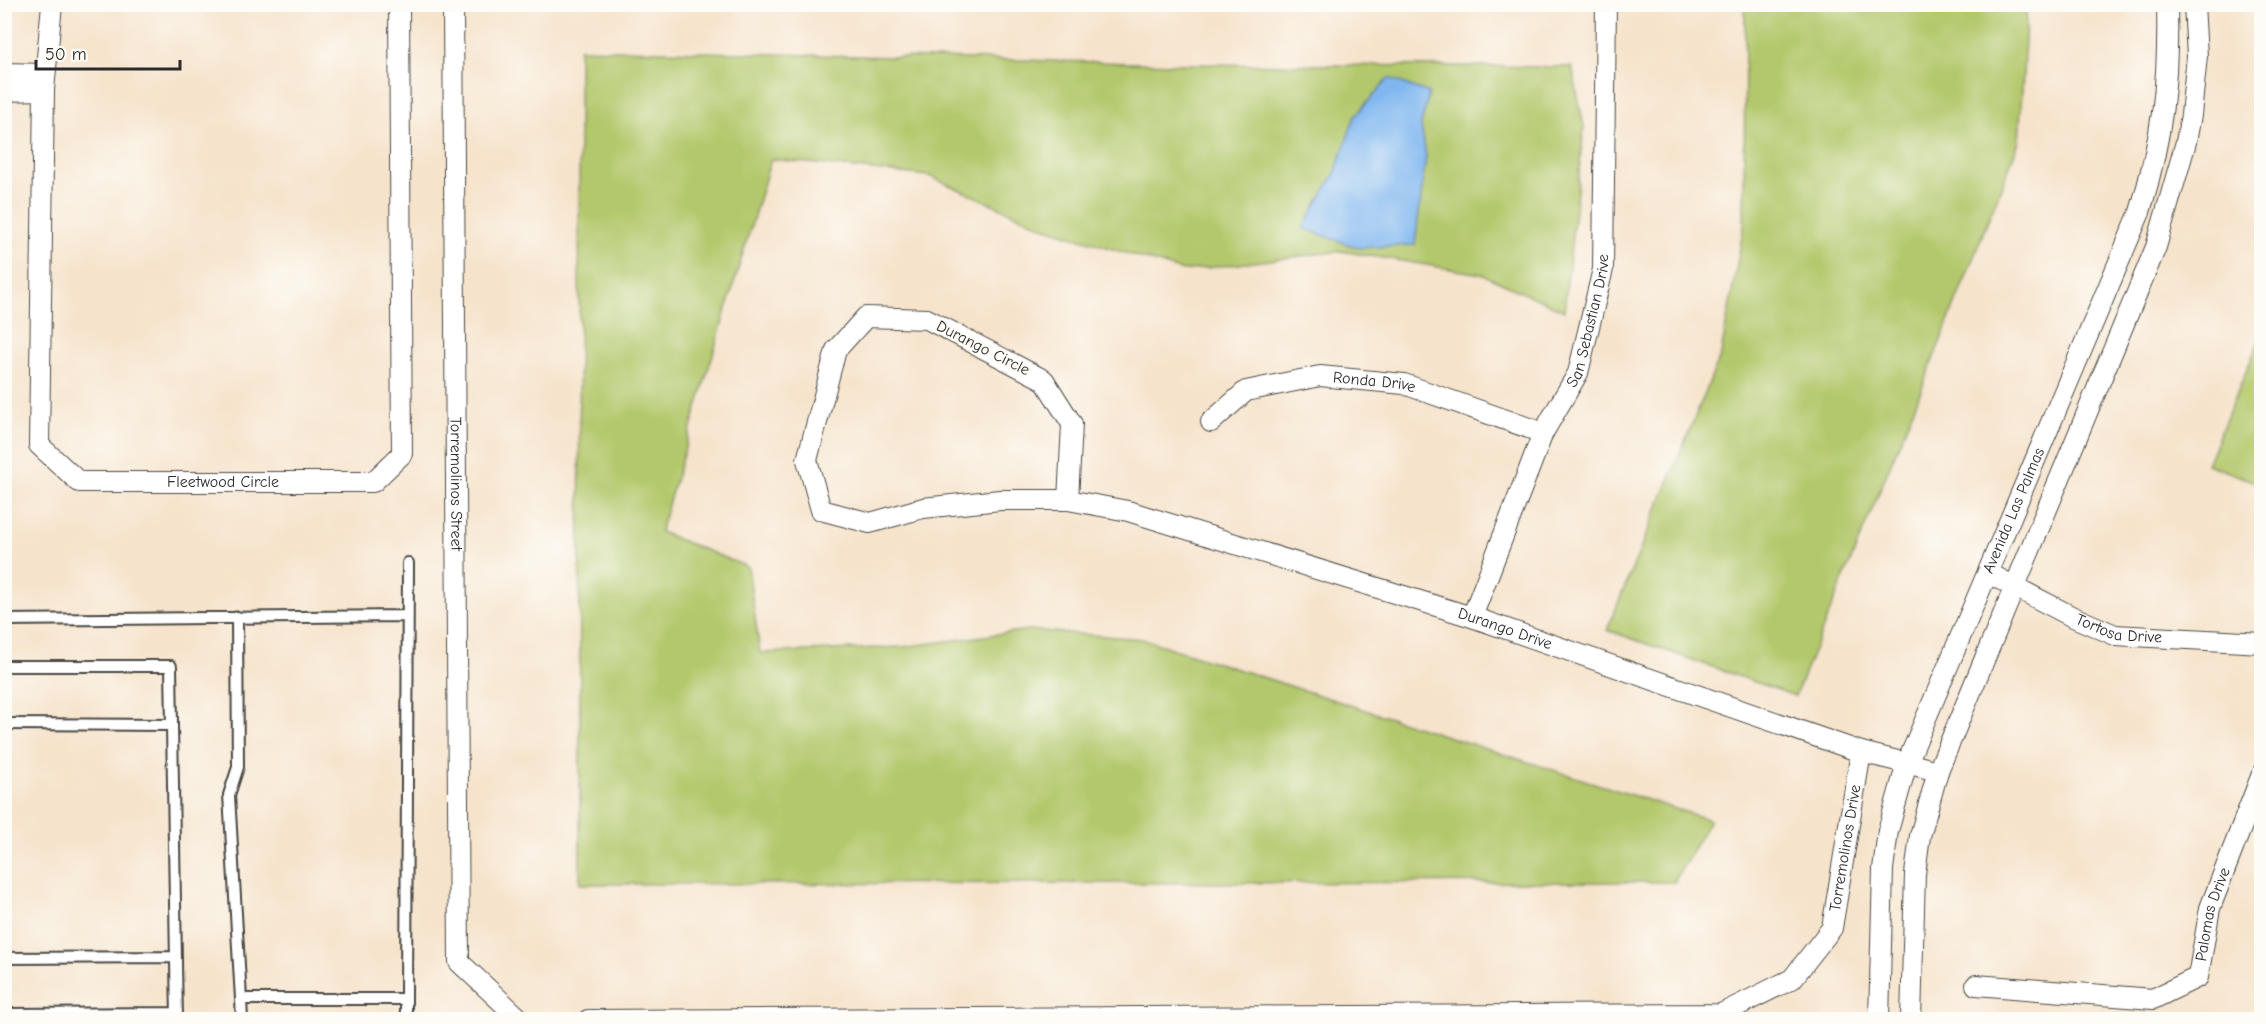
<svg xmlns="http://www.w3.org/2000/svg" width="2266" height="1024" font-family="'Comic Neue',sans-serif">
	<rect width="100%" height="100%" fill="#fdfcf7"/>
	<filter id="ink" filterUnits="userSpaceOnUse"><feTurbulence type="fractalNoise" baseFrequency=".0167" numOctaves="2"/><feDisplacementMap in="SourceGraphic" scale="12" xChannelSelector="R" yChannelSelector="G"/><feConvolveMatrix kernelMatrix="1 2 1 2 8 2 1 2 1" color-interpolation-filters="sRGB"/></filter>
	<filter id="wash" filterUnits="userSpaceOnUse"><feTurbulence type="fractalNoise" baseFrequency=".008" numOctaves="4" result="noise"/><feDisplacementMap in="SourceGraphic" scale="24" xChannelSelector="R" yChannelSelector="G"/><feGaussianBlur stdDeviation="1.35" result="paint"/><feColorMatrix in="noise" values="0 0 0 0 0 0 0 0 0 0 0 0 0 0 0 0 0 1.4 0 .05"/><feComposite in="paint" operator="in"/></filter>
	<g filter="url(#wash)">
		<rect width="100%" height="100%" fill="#f6e3cb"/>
		<path fill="#b3c86c" stroke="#6f7a4c" stroke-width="1.5" d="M1745,5H2027L2019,142L1918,398L1795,696L1607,630L1721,354L1744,225Z
			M579,49L1175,64L1572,67L1584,127L1564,311L1481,274L1341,251L1183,271L1046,228L929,176L771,159L660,532L748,567L760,653L903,647L1029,630L1143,639L1710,820L1674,882L580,884Z
			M2261,336V484L2207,464Z"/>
		<path fill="#80b7f0" stroke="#56718e" stroke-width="1.5" d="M1389,78L1429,93L1421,125L1426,156L1415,245L1358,248L1303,228L1335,173L1355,116Z"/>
	</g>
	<g filter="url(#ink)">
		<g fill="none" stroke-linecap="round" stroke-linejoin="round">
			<g stroke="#494743" stroke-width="14">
				<path id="service" d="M237,617L238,767L229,795L241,999
					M4,620L406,616
					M4,666H171L177,1020
					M4,724L172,725
					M4,958L176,957
					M406,999L408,563
					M4,1014L177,1013
					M242,1020L241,999H406V1020"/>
			</g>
			<g stroke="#494743" stroke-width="22">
				<g id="minor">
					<path id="s1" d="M52,4L44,90L39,445L79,482H373L402,454L399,4"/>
					<path id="s2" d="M453,4L459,962L521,1020"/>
					<path d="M4,73L45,74"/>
					<path d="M4,91L44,90"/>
					<path d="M866,317L927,319L1044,380L1072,424L1068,500H1000L923,508L870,523L821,510L807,460L836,350Z"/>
					<path id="s3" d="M1211,422L1246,391L1320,376L1404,384L1543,433"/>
					<path id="s4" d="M1068,500L1128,511L1472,617L1861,752L1938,771"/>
					<path id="s5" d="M1988,573L2071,616L2115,635L2262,643"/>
					<path id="s6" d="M1472,617L1543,433L1578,373L1603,269L1606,4"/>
					<path id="s7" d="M1976,985L2153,999L2198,977L2210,908L2262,774"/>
					<path id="s8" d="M588,1020L1721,1014L1792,979L1832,928L1861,752"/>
					<path id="s9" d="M1879,1020L1883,869L1888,831L1907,763L2140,212C2162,138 2169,82 2167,4"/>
					<path d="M1911,1020L1915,874L1920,836L1938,771L2156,247L2186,142L2191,115L2197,56L2194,4"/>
				</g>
			</g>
			<use href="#service" stroke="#fff" stroke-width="10"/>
			<use href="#minor" stroke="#fff" stroke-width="20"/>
		</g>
	</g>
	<g text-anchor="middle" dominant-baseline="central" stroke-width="4.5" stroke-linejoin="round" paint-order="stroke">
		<g font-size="16" fill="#2b2b2b" stroke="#fdfcf7">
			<text stroke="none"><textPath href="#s6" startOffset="320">San Sebastian Drive</textPath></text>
			<text transform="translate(983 348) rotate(27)">Durango Circle</text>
			<text stroke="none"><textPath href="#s3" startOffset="177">Ronda Drive</textPath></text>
			<text stroke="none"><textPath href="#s1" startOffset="640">Fleetwood Circle</textPath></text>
			<text stroke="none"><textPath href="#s2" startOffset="480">Torremolinos Street</textPath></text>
			<text stroke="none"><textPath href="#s9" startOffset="534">Avenida Las Palmas</textPath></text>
			<text stroke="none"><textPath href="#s5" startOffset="144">Tortosa Drive</textPath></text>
			<text stroke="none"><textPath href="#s4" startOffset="456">Durango Drive</textPath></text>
			<text stroke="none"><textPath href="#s8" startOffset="1358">Torremolinos Drive</textPath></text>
			<text stroke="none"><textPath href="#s7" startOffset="292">Palomas Drive</textPath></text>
		</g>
	</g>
	<rect width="2266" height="1024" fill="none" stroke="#fdfcf7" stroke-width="24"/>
	<path d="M36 60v9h144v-9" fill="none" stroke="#2b2b2b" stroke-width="3"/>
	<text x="45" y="60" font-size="18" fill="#2b2b2b" stroke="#fdfcf7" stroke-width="4.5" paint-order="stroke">50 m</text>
</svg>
